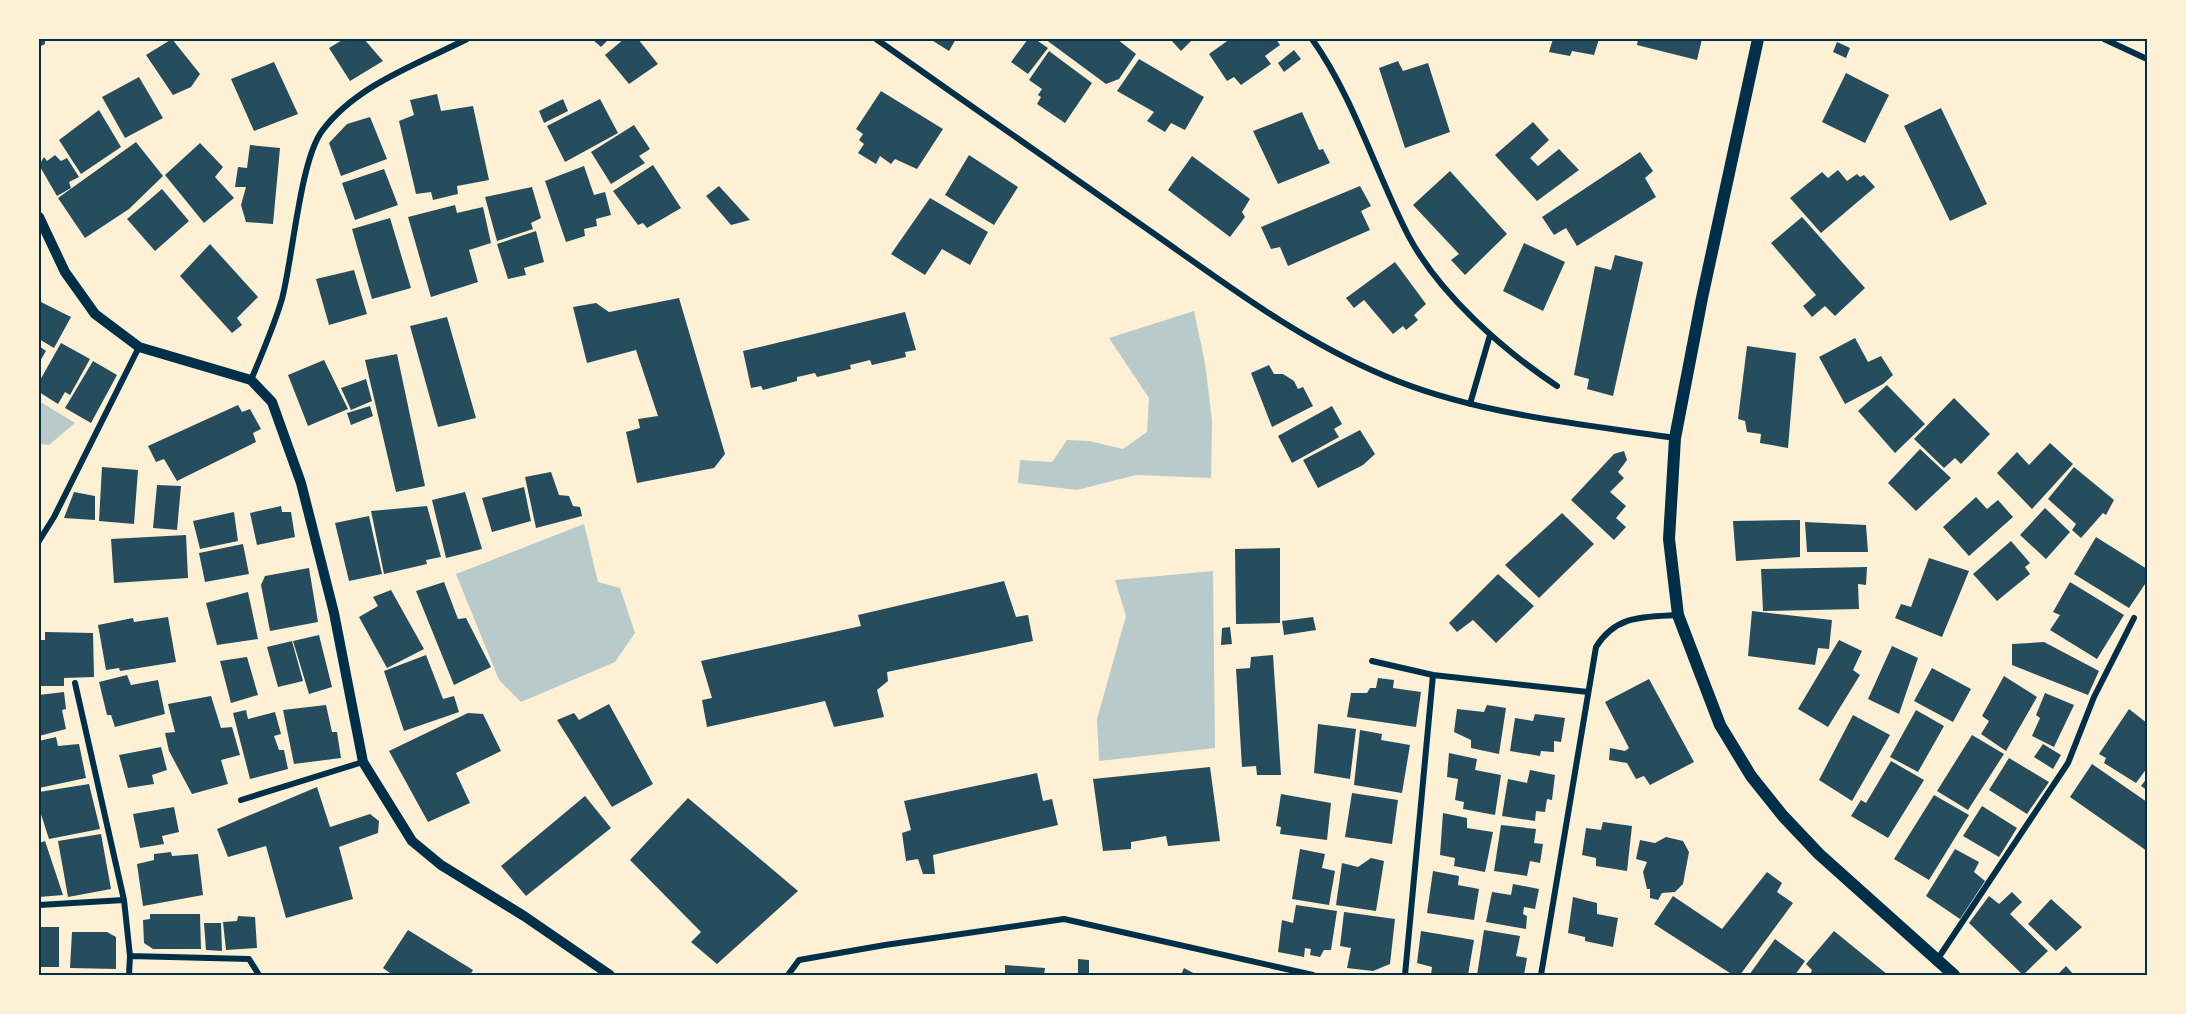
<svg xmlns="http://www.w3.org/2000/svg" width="2186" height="1014" font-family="'Varela Round',sans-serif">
	<rect width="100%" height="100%" fill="#fdf0d5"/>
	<path fill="#b9caca" d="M1194,311L1205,363L1212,421L1211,478L1136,475L1077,490L1018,483L1020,460L1052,462L1067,440L1089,441L1123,449L1147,432L1149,398L1109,338Z
		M39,401L75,423L49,445L39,444Z
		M584,524L598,582L620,588L635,633L615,662L521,702L499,680L456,574Z
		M1213,571L1215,748L1099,761L1097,719L1126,616L1115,580Z"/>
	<path fill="#264d5e" d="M39,39H45V44L39,47Z
		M172,39L200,74L191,87L173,95L146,55Z
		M344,39H364L383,61L350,81L329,48Z
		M592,39H609L601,47Z
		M624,39H638L658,64L629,84L605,55Z
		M930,39H956L949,51Z
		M1028,39H1035L1048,48L1028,74L1011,62Z
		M1045,39H1117L1136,54L1119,79L1106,84Z
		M1170,39H1193L1181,51Z
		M1230,39H1276L1280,45L1265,56L1271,64L1241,85L1234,77L1227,81L1209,54Z
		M1553,39H1599L1594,55L1572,51L1570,56L1549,52Z
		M1638,39H1702L1697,60L1637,45Z
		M1837,42L1850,48L1846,58L1833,52Z
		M1294,50L1301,59L1284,72L1278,63Z
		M1049,51L1092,83L1065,123L1037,104L1041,97L1038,95L1042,89L1029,80Z
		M1139,59L1204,97L1185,130L1171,123L1165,132L1147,121L1154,112L1117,91Z
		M1398,61L1403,71L1428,63L1450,132L1405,148L1379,68Z
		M274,62L298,114L254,131L231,79Z
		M1846,73L1889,95L1865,143L1822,122Z
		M139,77L163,118L125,138L102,97Z
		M881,91L943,129L917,169L895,159L891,164L880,156L876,164L858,153L864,144L859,140L863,134L856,129Z
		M437,94L441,111L473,106L489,180L457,186L458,194L433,200L431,192L416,194L399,121L414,115L410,100Z
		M563,99L568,111L544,123L539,111Z
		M600,99L618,133L565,162L547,126Z
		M1941,108L1987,204L1950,221L1904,126Z
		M99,110L121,147L81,174L59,140Z
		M1302,112L1319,150L1323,149L1330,163L1278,184L1253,131Z
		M370,117L387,159L341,176L329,143L347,124Z
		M1533,122L1549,140L1530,158L1538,166L1559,149L1579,170L1537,201L1495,155Z
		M634,125L650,149L639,156L645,163L611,184L591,152Z
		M136,142L163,176L129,209L85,238L58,198Z
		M200,143L223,167L215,177L234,198L204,223L165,175Z
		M250,145L280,148L273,224L246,222L241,205L246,187H235L238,167L247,168Z
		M1640,152L1653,171L1645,178L1656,197L1577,246L1566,228L1554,235L1542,217Z
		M55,155L61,161L67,158L79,177L69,182L71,188L57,196L39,165L44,157L47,161Z
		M969,155L1018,187L994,225L945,195Z
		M1192,156L1250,199L1242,212L1245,217L1230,237L1168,190Z
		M653,165L681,208L647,228L643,223L638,225L613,191Z
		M584,166L594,195L605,192L611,215L596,219L597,226L584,229L585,236L566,242L545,181Z
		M384,169L398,205L355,220L342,183Z
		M1838,170L1847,181L1857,174L1860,177L1864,175L1875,187L1821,233L1790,198L1822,172L1828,178Z
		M1450,171L1507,234L1465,275L1451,260L1459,254L1413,205Z
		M719,186L750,220L731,225L706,196Z
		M1360,186L1371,206L1361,211L1370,230L1288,266L1280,247L1271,249L1261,227Z
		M532,187L541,218L531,223L533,229L497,241L485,197Z
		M162,189L189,221L155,251L127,219Z
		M930,198L988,232L970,265L942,249L925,275L891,254Z
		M455,205L457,213L483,207L491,243L469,250L478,282L431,297L408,217Z
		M1802,217L1865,288L1835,316L1825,306L1812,317L1803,306L1816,295L1771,243Z
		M390,218L411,288L372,299L352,229Z
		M536,231L544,262L524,268L526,275L508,279L497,244Z
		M1524,243L1565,262L1543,311L1503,291Z
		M210,244L258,297L237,318L242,325L232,333L180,276Z
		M1615,255L1643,262L1613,396L1587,389L1589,379L1574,375L1595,266L1611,270Z
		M1395,262L1426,304L1414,315L1418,320L1406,330L1403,326L1393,334L1364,300L1354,308L1346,298Z
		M354,270L367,314L329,325L316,279Z
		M679,298L725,454L714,468L637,483L626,432L640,428L638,419L658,416L636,350L587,363L573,307L596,303L609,312Z
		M39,301L71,317L54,348L39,339Z
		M905,312L916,350L905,352L906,357L872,365L870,360L850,365L851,369L817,377L815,373L797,377V381L763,390L761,386L751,388L743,351Z
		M447,317L476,418L438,427L410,326Z
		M1855,338L1868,362L1881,356L1893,375L1883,384L1845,404L1819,357Z
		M61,343L90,359L70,395L65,392L58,404L39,392V382Z
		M39,346L46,351L39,363Z
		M1747,346L1796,353L1788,448L1760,443L1761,434L1747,432L1745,421L1738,419Z
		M397,354L425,486L396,492L365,360Z
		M324,360L348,409L308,426L288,375Z
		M93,361L117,375L91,423L65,408Z
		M1269,365L1274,374H1283L1294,381L1298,389L1303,387L1313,406L1272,427L1251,373Z
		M366,379L372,401L351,410L341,388Z
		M1887,385L1925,424L1895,453L1858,411Z
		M1954,398L1990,434L1961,464L1955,458L1944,468L1914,439Z
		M238,405L242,412L250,409L261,429L253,433L256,442L177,481L164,459L156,462L148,446Z
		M370,406L373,416L351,425L347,413Z
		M1332,406L1342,424L1334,429L1339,437L1292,463L1278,436Z
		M1360,430L1375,454L1363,465L1318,488L1303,460Z
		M2050,443L2073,464L2032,509L1997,473L2017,452L2029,465Z
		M1920,449L1951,478L1916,511L1888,483Z
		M1624,451L1627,460L1618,472L1624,478L1610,492L1626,506L1616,518L1626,527L1614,540L1571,500L1614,454Z
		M102,467L138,470L134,524L99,521Z
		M2074,467L2114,500L2106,515L2103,513L2081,538L2072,530L2076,524L2048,499Z
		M551,472L559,495L569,496L573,506L580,507L582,516L536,528L525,477Z
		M157,485L181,486L177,530L153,528Z
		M524,487L531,521L492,532L482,498Z
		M74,492L95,496V520L64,518Z
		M465,492L482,549L446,558L432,500Z
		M1976,497L1987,509L1998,500L2013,517L1969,556L1943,527Z
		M281,506L282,512H291L295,537L257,545L250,513Z
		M427,506L441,557L426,560L427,564L384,574L371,511Z
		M2045,508L2070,532L2046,559L2020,535Z
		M234,512L238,541L200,549L193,521Z
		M1562,513L1594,544L1539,598L1505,565Z
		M369,516L382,574L349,581L335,523Z
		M1800,520V557L1736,561L1733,521Z
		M1805,522L1866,525L1868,552H1807Z
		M186,535L188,578L114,583L111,539Z
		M2096,537L2147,569V581L2129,608L2074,574Z
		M2011,541L2030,563L2025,567L2030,574L1997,601L1973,574Z
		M243,544L249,574L205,582L199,553Z
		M1280,548V623L1236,624L1235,549Z
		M1929,558L1969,571L1942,637L1895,618L1901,604L1911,607Z
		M1867,567L1866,585L1858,584L1859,609L1763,611L1761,569Z
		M309,568L318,622L270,631L261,585L265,576Z
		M1498,574L1534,606L1496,643L1473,620L1457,632L1449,623Z
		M1004,581L1016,617L1028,615L1033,641L887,672L888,681L877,690L884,717L834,727L825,701L707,727L702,700L712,698L701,661L861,626L858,615Z
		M444,582L458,619L466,618L491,667L454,685L416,591Z
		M2070,582L2124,615L2097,659L2050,630L2060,615L2053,612Z
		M391,590L424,649L387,668L359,617L378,606L373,597Z
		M248,592L258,639L217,645L206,603Z
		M1752,611L1832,620L1829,649L1818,648L1815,665L1748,656Z
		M168,617L176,662L120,671L119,668L106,670L98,625L133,618L134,622Z
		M1313,617L1316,630L1284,635L1282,621Z
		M1230,627L1232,644L1221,645L1222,628Z
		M45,632L93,633L94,677L64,678V686H39V640H45Z
		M319,635L332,687L309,694L293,641Z
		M1839,640L1862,651L1853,670L1860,675L1828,727L1798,709Z
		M292,641L303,681L278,687L267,647Z
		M2044,642L2099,671L2088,695L2012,665V644Z
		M1892,646L1918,658L1899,714L1868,699Z
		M426,655L443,699L454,696L459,712L404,731L384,671Z
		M1273,655L1281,775H1257L1256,766L1242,767L1236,669L1250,668L1251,657Z
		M247,657L258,695L231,703L220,661Z
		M1932,668L1971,689L1953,722L1914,701Z
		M127,675L131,685L158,680L165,714L115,727L111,715H107L99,682Z
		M2004,676L2037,697L2006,751L1981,734L1989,721L1982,716Z
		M1378,678L1394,680L1393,688L1421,692L1416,727L1347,717L1351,693H1367L1370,688H1376Z
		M1649,679L1694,762L1650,785L1644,776L1636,779L1627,763L1609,760L1610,748L1625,751L1629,748L1605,702Z
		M64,692L66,709L62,710L66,729L39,736V695Z
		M2045,693L2074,705L2054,747L2032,736L2040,718L2036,715Z
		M211,696L221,728L232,727L240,755L221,760L228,784L192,794L169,751L165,733L175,732L168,704Z
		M609,704L653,784L612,807L557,720L574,713L579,720Z
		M326,705L332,732H337L341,758L294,764L283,710Z
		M1487,705L1506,708L1499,754L1471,748V740L1454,732L1457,709L1484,712Z
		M2129,709L2147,723V768L2136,783L2104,763L2106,758L2099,754Z
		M246,710L248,719L275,712L281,734L274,736L279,750H284L288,769L250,779L233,713Z
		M1916,710L1944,726L1918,772L1890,757Z
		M468,713L483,714L501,751L456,773L470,803L428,822L389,751Z
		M1535,714L1565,718L1561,742L1554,741V752L1541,751L1540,756L1510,751L1515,718L1533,721Z
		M1853,715L1890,735L1852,801L1819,780Z
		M1318,724L1356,729L1350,779L1314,773Z
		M1360,730L1382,734L1381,740L1410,745L1402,793L1354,785Z
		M1972,735L2004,754L1968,810L1937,791Z
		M56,737L58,746L79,744L86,778L39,788V741Z
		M2043,744L2061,755L2053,769L2034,757Z
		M161,747L167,770L152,775L154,784L128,788L119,755Z
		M1449,753L1477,759L1475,770L1501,775L1495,815L1463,809L1464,802L1455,800L1458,779L1447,777Z
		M2009,758L2049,782L2027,814L1989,790Z
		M1891,761L1924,780L1888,838L1851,816L1861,800L1866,803Z
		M2092,764L2147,802V851L2070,797Z
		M1210,767L1220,841L1168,846L1166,836L1131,842V849L1103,851L1093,779Z
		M1530,770L1555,775L1552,800L1547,799L1545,812L1536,811L1535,821L1502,816L1508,779L1527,783Z
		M1037,773L1043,801L1052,799L1058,825L933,855L935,874H923L918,859L906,861L902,833L911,830L904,801Z
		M2147,778V790L2141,786Z
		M89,784L100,829L49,839L39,808V792Z
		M317,787L330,827L370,814L379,821L378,833L339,847L353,899L286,918L266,846L228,857L217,829Z
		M1352,793L1398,800L1392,844L1345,837Z
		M1281,794L1331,803L1327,840L1280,834L1281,827L1276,826Z
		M1934,795L1969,815L1929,880L1894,859Z
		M585,796L611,828L526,896L501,866Z
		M688,798L798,891L717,964L691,942L701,932L630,860Z
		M1982,806L2017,828L1999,857L1963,836Z
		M174,807L179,832L162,836L164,844L140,848L133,814Z
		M1443,813L1467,818V828L1493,832L1485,872L1454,866L1455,858L1440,855Z
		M1603,822L1632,826L1627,871L1596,866V858L1582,855L1586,828L1601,830Z
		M1501,825L1536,829L1534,843L1543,844L1540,863L1530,861L1527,876L1494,871Z
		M101,834L111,889L68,897L58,841Z
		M1666,837L1683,841L1689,852L1683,884L1675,892L1662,893L1658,900L1650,898V889H1647L1643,872L1647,862L1636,859L1640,840L1655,843Z
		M45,841L63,895L39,897V843Z
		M1300,849L1325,854L1322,868L1335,871L1329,905L1292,899Z
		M1955,849L1979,862L1974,872L1985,881L1960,919L1926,896Z
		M171,852L172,856L198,854L203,895L143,906L137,864L154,860V854Z
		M1371,858L1384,861L1376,911L1336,905L1342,863L1358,867Z
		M1433,871L1459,876L1458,885L1479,889L1474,920L1427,913Z
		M1767,872L1782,883L1777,892L1793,903L1740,975H1733L1654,924L1673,896L1722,929Z
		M1513,884L1539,889L1535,909L1524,907L1523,914L1527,916L1526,929L1486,922L1492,892L1511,895Z
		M2012,892L2022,902L2010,914L2048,951L2023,975L1969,923L1989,896L1999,904Z
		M1573,897L1597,903V914L1618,918L1613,947L1585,941V937L1568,933Z
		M2051,899L2082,927L2056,951L2028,924Z
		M1296,905L1337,911L1331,950H1324L1320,957L1310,955L1311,949L1305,948L1304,957L1278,952L1282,920L1293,923Z
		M1344,912L1395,919L1390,964L1373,971L1347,968L1351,948L1340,946Z
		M150,914H200L201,949H153L144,943L143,920L150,919Z
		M238,916L255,917L257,948L226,950L223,922L237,921Z
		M204,923H221L222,951L206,950Z
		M39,927H59V967H39Z
		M408,930L473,970L470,975H393L383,968Z
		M1484,930L1520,936L1516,956L1527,958L1524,975H1477Z
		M1421,931L1474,940L1468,975H1431L1432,967L1417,963Z
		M1834,931L1888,975H1810L1812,970L1806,964Z
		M72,932H107L116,937V969L70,968Z
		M1775,939L1805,961L1795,975H1749Z
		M1078,959L1089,960V975H1078Z
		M1005,965L1045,968L1044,975H1005Z
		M2066,966L2074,975H2057Z
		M1184,968L1197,975H1181Z"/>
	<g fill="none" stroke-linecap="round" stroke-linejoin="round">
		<path stroke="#003049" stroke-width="6" d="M876,39C968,104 1060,168 1153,233C1227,285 1301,341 1385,376C1477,415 1577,423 1675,438
			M1312,39C1354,98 1375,171 1408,235C1439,294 1503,350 1557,386
			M2104,39L2147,59
			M251,380C262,354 274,326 282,299C293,257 300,161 322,131C356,85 418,64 467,39
			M1470,404L1490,335
			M39,541L54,517L139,347
			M1372,661L1433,675L1588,692
			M241,800L363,762
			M124,900L130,956
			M39,905L124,900L75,683
			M1937,960L2068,763L2094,697L2134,618
			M129,975L130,956L249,959L259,975
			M788,975L799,960L885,945L1064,919L1313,975
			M1405,975L1433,675
			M1541,975L1596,647C1616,615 1643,617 1678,615"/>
		<path stroke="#003049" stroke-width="10" d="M39,217L65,272L95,314L139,347L251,380L272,402L301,483L334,613L363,762L412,841L441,865L524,916L610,975"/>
		<path stroke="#003049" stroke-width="12" d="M1758,39L1702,298L1675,438L1669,539L1678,615L1720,725L1751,776L1783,816L1819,854L1954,975"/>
	</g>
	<rect width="2186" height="1014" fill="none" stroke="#fdf0d5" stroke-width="81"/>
	<rect x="40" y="40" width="2106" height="934" fill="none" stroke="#003049" stroke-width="2"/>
</svg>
